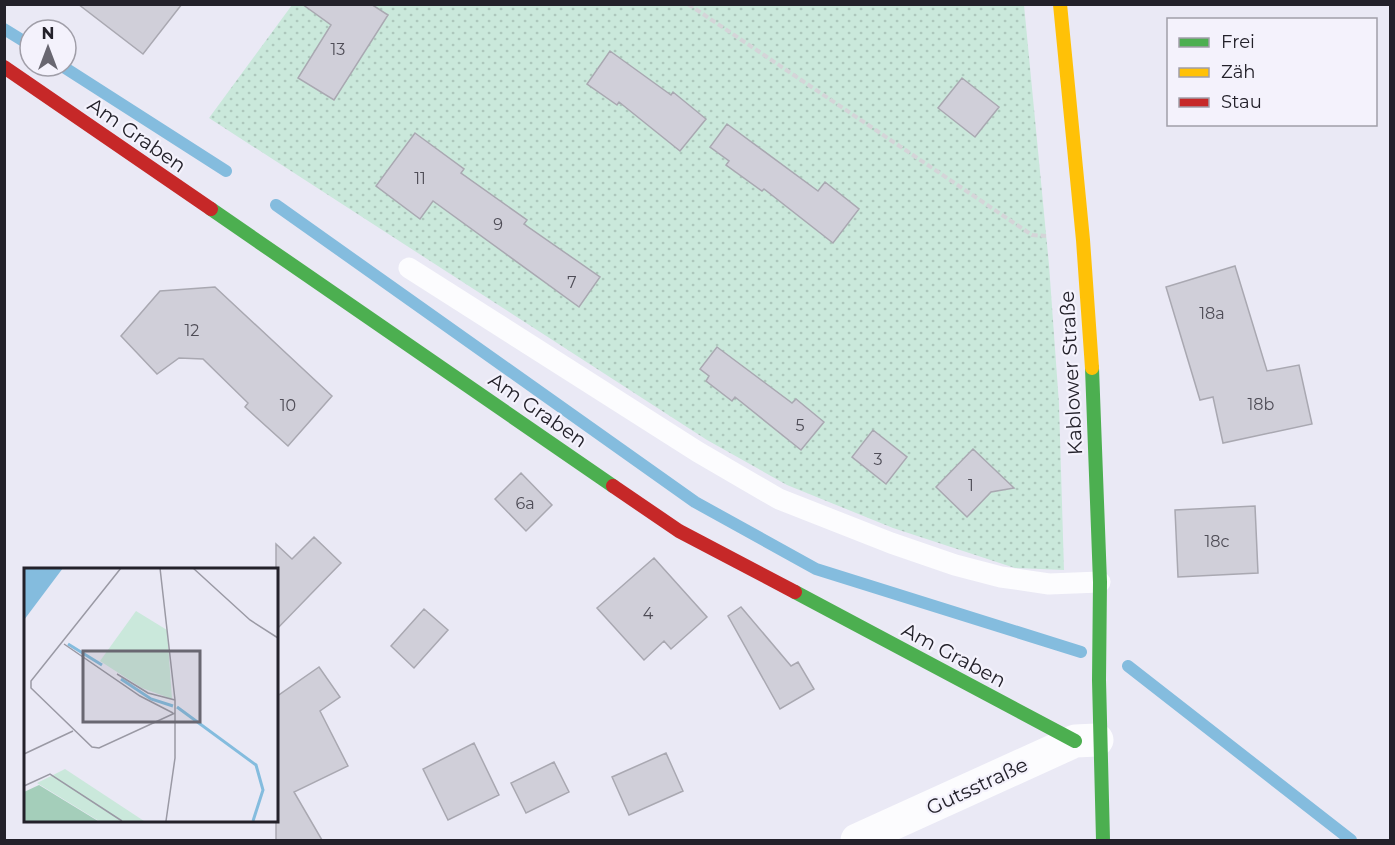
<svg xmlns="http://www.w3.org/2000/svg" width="1395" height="845" font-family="Montserrat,sans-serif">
	<defs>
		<pattern id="grass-dots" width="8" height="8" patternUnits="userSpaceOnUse" patternTransform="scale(1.5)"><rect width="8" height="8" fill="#cae8db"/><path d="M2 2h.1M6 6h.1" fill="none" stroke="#adc7bc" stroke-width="1.8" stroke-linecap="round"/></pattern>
	</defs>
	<rect width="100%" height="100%" fill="#eae9f5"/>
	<path fill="url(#grass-dots)" d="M292,5H1024L1049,265L1059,404L1064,570L1015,568L893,528L787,485L707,440L209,118Z"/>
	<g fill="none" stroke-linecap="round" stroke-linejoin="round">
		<path stroke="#84bcde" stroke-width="12" d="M4,29L30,45
			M62,66L226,171
			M276,205L695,502L816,569L1081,652
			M1128,666L1351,840"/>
	</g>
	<path fill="#d0cfd9" stroke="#a9a8b1" stroke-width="1.5" d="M78,4H182L143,54Z
		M302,4H371L388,15L334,100L298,78L331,25Z
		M610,51L671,95L673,92L706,119L680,151L619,102L617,105L587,84Z
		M962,78L999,107L975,137L938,108Z
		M727,124L818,191L825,182L859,209L833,243L764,189L762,191L726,165L729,161L710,147Z
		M415,133L464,169L461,173L527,220L524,224L600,277L579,307L433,201L420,219L376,186Z
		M1235,266L1267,371L1299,365L1312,424L1223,443L1213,397L1200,400L1166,287Z
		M215,287L332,396L288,446L245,407L248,403L203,359L179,358L157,374L121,336L160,291Z
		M717,347L792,403L796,399L824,422L801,450L735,397L732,401L706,381L709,376L700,369Z
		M873,430L907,457L886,484L852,457Z
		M973,449L1014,488L991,492L967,517L936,487Z
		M521,473L552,505L526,531L495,499Z
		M1255,506L1258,573L1178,577L1175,510Z
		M314,537L341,563L276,630V544L292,559Z
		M654,558L707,617L671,649L664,641L644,660L597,608Z
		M741,607L791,666L798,662L814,689L780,709L728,616Z
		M424,609L448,630L414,668L391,646Z
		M319,667L340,697L320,711L348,766L294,792L322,840H276V697Z
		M474,743L499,795L448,820L423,769Z
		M666,753L683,791L629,815L612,777Z
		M554,762L569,792L526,813L511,783Z"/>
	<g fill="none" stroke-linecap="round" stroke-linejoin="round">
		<path stroke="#d5d4d8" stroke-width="4" stroke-dasharray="6 3" stroke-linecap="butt" d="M688,4L1032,235L1046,236"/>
		<path stroke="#fcfcfe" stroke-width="21" d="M409,268L698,452L779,499L891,543L955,565L1001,577L1049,584L1100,582"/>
		<path stroke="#fcfcfe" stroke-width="33" d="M857,840L1075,741L1097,740"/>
		<path stroke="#4caf50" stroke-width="14" d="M211,209L613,486
			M1092,368L1100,582L1099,680L1103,840
			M795,592L1075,741"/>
		<path stroke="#ffc107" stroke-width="14" d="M1060,4L1083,240L1092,368"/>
		<path stroke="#c62828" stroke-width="14" d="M4,67L211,209
			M613,486L679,531L795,592"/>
	</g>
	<g text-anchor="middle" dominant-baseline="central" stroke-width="4.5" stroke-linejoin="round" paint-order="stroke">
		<g font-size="16" fill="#4e4c56">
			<text x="338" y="49">13</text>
			<text x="420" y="178">11</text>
			<text x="498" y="224">9</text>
			<text x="572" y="282">7</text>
			<text x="1212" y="313">18a</text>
			<text x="192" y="330">12</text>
			<text x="1261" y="404">18b</text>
			<text x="288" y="405">10</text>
			<text x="800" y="425">5</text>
			<text x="878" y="459">3</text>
			<text x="971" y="485">1</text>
			<text x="525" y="503">6a</text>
			<text x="1217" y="541">18c</text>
			<text x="648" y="613">4</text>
		</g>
		<g font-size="20" fill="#23212a" stroke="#f4f2fc">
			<text transform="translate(137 135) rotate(35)">Am Graben</text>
			<text transform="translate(1071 373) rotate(-93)">Kablower Straße</text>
			<text transform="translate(538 410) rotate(35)">Am Graben</text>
			<text transform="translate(954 655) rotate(28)">Am Graben</text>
			<text transform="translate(977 786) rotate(-25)">Gutsstraße</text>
		</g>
	</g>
	<g transform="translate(24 568)">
		<rect width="254" height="254" fill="#eae9f5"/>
		<path d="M112,43L143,62L148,131L118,120L76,93ZM41,201L120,253H75L13,215Z" fill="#cae8db"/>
		<path d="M15,217L74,253H0V224Z" fill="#a4ceba"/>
		<path d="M0,0H39L0,52Z" fill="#84bcde"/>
		<path fill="none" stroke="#84bcde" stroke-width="3" d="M44,76L78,97M97,111L127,131L149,138M153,139L232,197L239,222L229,253"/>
		<path fill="none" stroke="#9a99a4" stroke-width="1.5" d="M97,0L7,113V120L68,179L75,180L151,145M136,0L151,132V190L142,253M169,0L226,52L254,70M40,76L116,128L149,145M93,106L124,125L151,132M0,186L49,163M0,218L26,206L98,253"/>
		<path fill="#696771" fill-opacity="0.15" stroke="#696771" stroke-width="3" d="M59,83H176V154H59Z"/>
		<rect width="254" height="254" fill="none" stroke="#23212a" stroke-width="3"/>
	</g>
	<rect width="1395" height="845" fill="none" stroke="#23212a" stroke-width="12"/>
	<rect x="1167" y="18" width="210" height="108" fill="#f4f2fc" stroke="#a09ea8" stroke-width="1.5"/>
	<rect x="1179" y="38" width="30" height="9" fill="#4caf50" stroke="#a09ea8" stroke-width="1.5"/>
	<text x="1221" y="48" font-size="18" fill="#23212a">Frei</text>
	<rect x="1179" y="68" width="30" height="9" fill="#ffc107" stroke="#a09ea8" stroke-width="1.5"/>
	<text x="1221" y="78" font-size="18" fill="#23212a">Zäh</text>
	<rect x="1179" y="98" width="30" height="9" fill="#c62828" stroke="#a09ea8" stroke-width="1.5"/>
	<text x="1221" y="108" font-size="18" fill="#23212a">Stau</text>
	<g transform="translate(48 48)"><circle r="28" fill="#f4f2fc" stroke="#a09ea8" stroke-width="1.5"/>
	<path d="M0-4.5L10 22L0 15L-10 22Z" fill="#696771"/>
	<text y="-9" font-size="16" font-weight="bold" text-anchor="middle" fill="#23212a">N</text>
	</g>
</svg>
